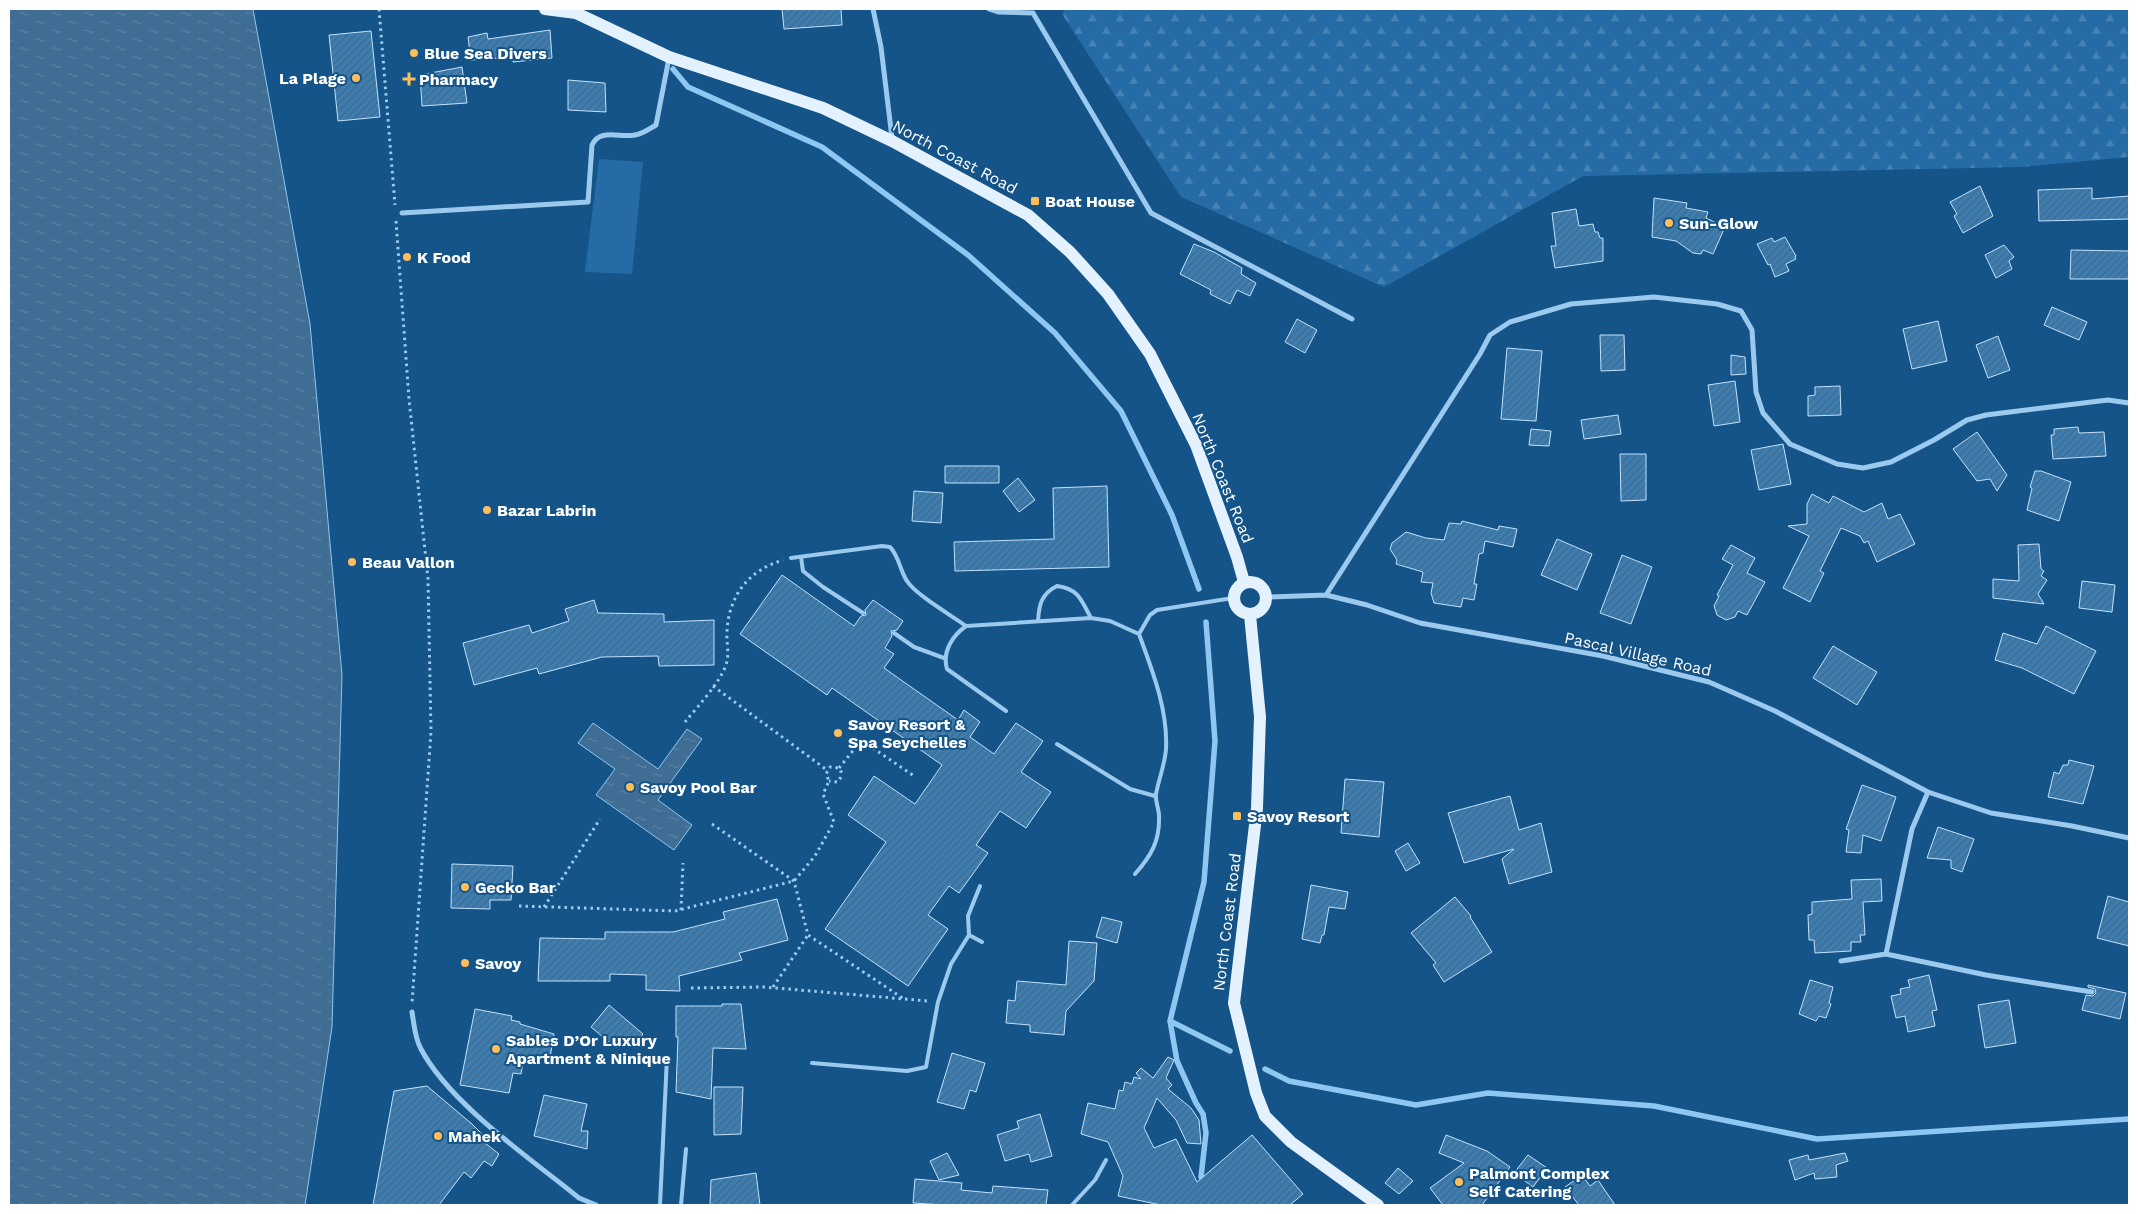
<svg xmlns="http://www.w3.org/2000/svg" width="2138" height="1214" font-family="'Work Sans',sans-serif">
	<defs>
		<pattern id="forest-firs" width="22" height="20" patternUnits="userSpaceOnUse" patternTransform="scale(1.25)"><rect width="22" height="20" fill="#256ca6"/><path d="M5 1l3.5 6h-7zM16 11l3.5 6h-7z" fill="#4682b3"/></pattern>
		<pattern id="water-ripples" width="26" height="14" patternUnits="userSpaceOnUse" patternTransform="scale(1.25)"><rect width="26" height="14" fill="#3f6d93"/><path d="M2 4q2-2 4 0t4 0M15 11q2-2 4 0t4 0" fill="none" stroke="#5c83a3"/></pattern>
		<pattern id="building-hatch" width="6" height="6" patternUnits="userSpaceOnUse" patternTransform="scale(1.25)"><rect width="6" height="6" fill="#3d7eb2"/><path d="M-1 1l2-2M0 6l6-6M5 7l2-2" fill="none" stroke="#446884"/></pattern>
	</defs>
	<rect width="100%" height="100%" fill="#155488"/>
	<path fill="url(#forest-firs)" d="M1065,9H2129V157L2020,167L1583,176L1384,287L1181,197L1062,14Z"/>
	<path fill="#256ca6" d="M599,159L643,162L632,274L585,272Z"/>
	<path fill="url(#water-ripples)" stroke="#8ec7f2" d="M9,9H253L310,324L342,675L332,1027L305,1205H9Z
		M593,723L658,769L687,729L702,739L658,800L692,825L674,850L596,795L615,769L578,743Z"/>
	<g fill="none" stroke-linecap="round" stroke-linejoin="round">
		<path stroke="#8ec7f2" stroke-width="5.5" d="M673,69L688,87L822,147L968,255L1055,333L1121,411L1172,515L1199,589
			M1170,1021L1230,1051
			M1265,1069L1289,1081L1416,1105L1488,1093L1654,1106L1817,1139L2129,1119
			M1204,1183L1201,1177L1206,1133L1203,1114L1196,1103L1177,1061L1170,1021L1204,882L1215,741L1206,622"/>
	</g>
	<path fill="url(#building-hatch)" stroke="#c2e2fb" d="M782,9H841L842,25L784,29Z
		M550,30L552,58L513,62V57L471,60L468,37L487,33L488,39Z
		M371,31L380,117L338,121L329,35Z
		M462,67L467,103L422,106L420,75Z
		M568,80L605,83L606,112L568,110Z
		M1980,186L1993,216L1963,233L1954,216L1957,214L1950,202Z
		M2092,188V199L2129,196V219L2039,221L2038,190Z
		M1654,198L1687,203L1686,208L1708,212L1706,218L1725,227L1713,254L1703,250L1701,254L1693,253L1676,241L1652,237Z
		M1576,209L1579,226L1593,224L1595,232H1598L1600,238H1603V261L1555,268L1551,246H1556L1552,213Z
		M1785,237L1796,256L1795,257L1796,259L1786,264L1789,271L1775,277L1770,264L1768,265L1757,244L1772,238L1774,242Z
		M1194,244L1214,252L1242,268L1241,274L1256,283L1250,296L1237,290L1230,304L1210,294L1211,290L1180,274Z
		M2004,245L2014,257L2009,261L2012,269L1996,278L1985,255Z
		M2071,250L2129,251V279H2070Z
		M2052,307L2087,322L2079,340L2044,325Z
		M1297,319L1317,330L1305,353L1285,342Z
		M1938,321L1947,361L1912,369L1903,329Z
		M1600,335H1624L1625,370L1601,371Z
		M1998,336L2010,370L1988,378L1976,345Z
		M1507,348L1542,351L1536,421L1501,419Z
		M1731,355L1745,357L1746,374L1731,375Z
		M1735,381L1740,422L1714,426L1708,385Z
		M1840,386L1841,415L1808,416V396L1815,395V387Z
		M1618,415L1621,434L1584,439L1581,420Z
		M2078,427L2079,433L2104,432L2106,456L2053,459L2051,435H2054V429Z
		M1531,429L1551,431L1549,446L1529,445Z
		M1977,432L2007,475L1997,491L1990,479L1977,481L1953,449Z
		M1783,444L1791,484L1759,490L1751,450Z
		M1620,454H1646V500L1621,501Z
		M945,466H999V483H945Z
		M2035,471H2041L2071,482L2059,521L2027,510L2032,488L2030,487Z
		M1018,478L1035,500L1019,512L1003,491Z
		M1107,486L1109,567L955,571L954,542L1054,539L1053,488Z
		M914,491L943,493L941,523L912,521Z
		M1812,494L1829,503L1833,496L1864,512L1882,503L1888,519L1900,514L1915,544L1877,562L1868,541L1864,543L1860,536L1841,528L1820,571L1824,573L1810,602L1783,588L1809,536L1788,526L1807,524V504Z
		M1462,521L1498,530L1499,526L1517,529L1513,547L1485,541L1483,553L1479,554L1474,584H1477L1474,600L1463,598L1461,607L1434,603L1431,593L1433,583L1421,582L1423,572L1396,564L1397,560L1390,549L1392,543L1406,532L1426,538L1444,540L1449,523L1461,524Z
		M1557,539L1592,554L1577,590L1541,575Z
		M2039,544L2041,569L2044,571L2041,576L2047,580L2038,594L2044,604L1993,598V579L2019,581L2018,545Z
		M1731,545L1755,558L1747,573L1765,582L1747,615L1738,611L1735,617L1726,620L1717,615L1714,606L1719,596L1717,595L1733,565L1722,559Z
		M1622,555L1652,567L1631,624L1600,613Z
		M782,575L854,626L861,616L866,615L865,610L873,600L903,621L897,630L891,631L892,636L885,648L894,654L884,668L958,720L964,710L980,722L970,737L994,754L1016,723L1043,741L1021,772L1051,792L1026,828L1000,811L976,845L988,853L959,893L949,886L928,915L948,929L908,986L825,929L886,842L848,815L874,776L915,804L942,765L832,688L827,695L740,634Z
		M2082,581L2115,585L2112,612L2079,608Z
		M594,600L598,613L664,614V622L714,620V665L659,666L658,656L602,657L539,674L537,668L474,685L463,643L529,625L532,633L569,621L565,609Z
		M2046,626L2096,651L2074,694L2022,668L1995,660L2003,633L2037,644Z
		M1833,646L1877,672L1857,705L1813,678Z
		M2069,760L2094,766L2083,804L2048,797L2054,772L2059,774L2063,765H2068Z
		M1345,779L1384,782L1379,837L1341,833Z
		M1862,785L1896,797L1881,841L1863,835L1861,853L1846,852L1849,830L1846,829Z
		M1510,796L1519,830L1541,823L1552,872L1509,884L1502,859L1514,849L1464,863L1448,813Z
		M1938,827L1974,839L1962,872L1951,868V860L1927,858Z
		M1408,843L1420,863L1406,871L1395,851Z
		M452,864L513,866L511,900H490V909L451,908Z
		M1881,879L1882,901L1863,902L1865,935H1860L1861,942H1851V951L1815,953L1814,940H1809L1808,915L1812,914V902L1852,899L1851,880Z
		M1311,885L1348,892L1345,909L1329,907L1324,935H1322L1320,943L1302,939Z
		M2108,896L2129,902V946L2097,938Z
		M1455,897L1471,916L1470,917L1492,952L1444,982L1433,965L1436,963L1411,933Z
		M777,899L788,940L739,953L742,960L679,976L680,991L646,990V975L610,974V981H538L540,938L605,939V932H673L725,919L723,912Z
		M1102,917L1122,922L1117,943L1096,937Z
		M1069,941L1097,943L1094,981L1066,1011L1064,1035L1030,1032V1025L1006,1023L1008,1000L1015,1001L1017,981L1066,985Z
		M1929,975L1937,1010L1932,1011L1935,1026L1908,1032L1905,1016L1896,1018L1891,996L1901,994L1900,989L1910,987L1908,980Z
		M1810,980L1833,987L1829,1003L1831,1004L1826,1018L1819,1016L1816,1021L1799,1014Z
		M2088,985L2126,993L2120,1019L2082,1010L2086,995L2093,996L2096,993L2095,989L2088,987Z
		M2009,1000L2016,1043L1985,1048L1978,1005Z
		M722,1004H741L746,1049L713,1048L711,1099L676,1092L678,1037H676V1006H722Z
		M609,1005L643,1034L633,1046L624,1039L616,1048L591,1027Z
		M475,1009L512,1016L511,1020L520,1022V1024L554,1034L550,1058L524,1056L521,1074L513,1073L509,1093L460,1085Z
		M952,1053L985,1063L976,1092L970,1090L964,1109L937,1102Z
		M1168,1057L1174,1060L1166,1078L1172,1085L1168,1089L1191,1108L1199,1120L1201,1144L1187,1143L1176,1120L1157,1098L1144,1128L1154,1148L1176,1139L1197,1182L1252,1135L1303,1194L1290,1205H1161L1118,1196L1123,1176L1108,1142L1081,1134L1088,1103L1115,1109L1119,1090L1123,1091L1125,1082L1132,1084L1134,1077L1141,1079L1136,1073L1141,1068L1153,1078Z
		M427,1086L472,1124L487,1139L485,1143L499,1154L492,1166L484,1161L471,1178L464,1172L439,1205H373L394,1091Z
		M714,1087H743L741,1134L714,1135Z
		M544,1095L587,1104L581,1131H588L587,1149L534,1136Z
		M1040,1114L1052,1156L1031,1162L1029,1154L1005,1161L997,1135L1019,1128L1017,1121Z
		M1446,1135L1487,1151L1510,1167L1482,1205H1443L1430,1188L1464,1163L1439,1153Z
		M947,1153L959,1175L939,1180L930,1161Z
		M1845,1153L1848,1161L1836,1165L1837,1177L1815,1179L1814,1173L1795,1180L1789,1160L1808,1155L1809,1160Z
		M1528,1155L1547,1168L1533,1187L1514,1173Z
		M1398,1168L1413,1181L1399,1194L1385,1183Z
		M756,1173L760,1205H710L711,1180Z
		M1582,1175L1590,1186L1598,1180L1615,1205H1579L1565,1187Z
		M915,1179L962,1183L961,1190L992,1193L993,1186L1048,1190L1046,1205H945L913,1203Z"/>
	<g fill="none" stroke-linecap="round" stroke-linejoin="round">
		<path stroke="#9ccaef" stroke-width="3" stroke-dasharray="2.5 4" stroke-linecap="butt" d="M379,9L395,205
			M396,221L409,399L428,579L431,732L412,1003
			M713,686L827,770
			M685,722C698,706 719,684 726,665C730,652 726,643 727,631C729,595 749,570 783,560
			M839,768L856,747L867,744L914,776
			M712,824L794,881L808,935L904,999
			M519,906L675,911L794,881L815,856L834,822L823,794L829,781L826,774L830,767L839,768L841,771L840,779L837,782L829,781
			M544,907L600,819
			M681,910L683,863
			M773,987L808,935
			M691,988L764,987L928,1001"/>
		<path stroke="#9ccaef" stroke-width="4" d="M801,557L803,571L823,587L863,613
			M791,558L882,546L890,547C899,556 900,571 907,581C916,595 951,615 966,626
			M1038,621C1039,605 1041,594 1057,586C1079,589 1081,600 1091,618
			M894,633L914,647L944,658
			M1139,634L1150,615L1157,610L1233,598
			M1006,711L947,669C942,652 952,636 966,626L1091,618L1110,621L1139,634C1152,670 1168,709 1166,749C1165,764 1159,778 1156,794C1155,801 1159,809 1159,816C1160,841 1151,856 1135,874
			M1057,744L1130,789L1155,796
			M980,886L968,916L969,935L982,942
			M812,1063L907,1071L926,1067L938,1002L951,964L969,935
			M660,1205L667,1057
			M681,1205L686,1149
			M1072,1205L1095,1180L1106,1160"/>
		<path stroke="#9ccaef" stroke-width="5" d="M873,9L881,47L892,138
			M989,9L998,12L1033,13L1151,213L1352,319
			M402,213L588,202L592,145C600,128 619,138 635,135C643,134 649,129 656,125L669,58
			M1326,595L1480,354L1490,335L1510,322L1571,304L1654,297L1717,304L1741,311L1752,330L1756,392L1763,413L1790,444L1837,464L1863,468L1891,462L1934,440L1967,420L1986,415L2108,400L2129,403
			M1267,597L1326,595L1367,605L1420,623L1603,656L1709,682L1775,711L1928,792L1991,813L2072,826L2129,838
			M1886,954L1912,829L1928,792
			M1841,961L1886,954L1986,975L2092,992
			M412,1012C414,1024 415,1039 421,1049C450,1104 530,1158 579,1198L596,1205"/>
		<path stroke="#e4f1ff" stroke-width="12" d="M545,9L576,13L669,57L823,108L892,141L1028,215L1070,252L1108,294L1150,354L1196,445L1237,557L1244,582
			M1234 598a16 16 0 1 1 32 0a16 16 0 1 1-32 0Z
			M1250,615L1260,717L1257,808L1234,1003L1256,1093L1265,1116L1291,1142L1378,1205"/>
	</g>
	<g fill="#ffbe5a" stroke="#155488" stroke-width="2">
		<circle cx="414" cy="53" r="5"/>
		<circle cx="356" cy="78" r="5"/>
		<path d="M406.5 71.5h5v5h5v5h-5v5h-5v-5h-5v-5h5z"/>
		<rect x="1030" y="196" width="10" height="10" rx="2.5"/>
		<circle cx="1669" cy="223" r="5"/>
		<circle cx="407" cy="257" r="5"/>
		<circle cx="487" cy="510" r="5"/>
		<circle cx="352" cy="562" r="5"/>
		<circle cx="838" cy="733" r="5"/>
		<circle cx="630" cy="787" r="5"/>
		<rect x="1232" y="811" width="10" height="10" rx="2.5"/>
		<circle cx="465" cy="887" r="5"/>
		<circle cx="465" cy="963" r="5"/>
		<circle cx="496" cy="1049" r="5"/>
		<circle cx="438" cy="1136" r="5"/>
		<circle cx="1459" cy="1182" r="5"/>
	</g>
	<g text-anchor="middle" dominant-baseline="central" stroke-width="4" stroke-linejoin="round" paint-order="stroke">
		<g font-size="16" font-weight="bold" fill="#fff" stroke="#155488" text-anchor="start">
			<text x="424" y="53">Blue Sea Divers</text>
			<text x="346" y="78" text-anchor="end">La Plage</text>
			<text x="419" y="79">Pharmacy</text>
			<text x="1045" y="201">Boat House</text>
			<text x="1679" y="223">Sun-Glow</text>
			<text x="417" y="257">K Food</text>
			<text x="497" y="510">Bazar Labrin</text>
			<text x="362" y="562">Beau Vallon</text>
			<text x="848" y="724">Savoy Resort &amp;<tspan x="848" dy="18">Spa Seychelles</tspan></text>
			<text x="640" y="787">Savoy Pool Bar</text>
			<text x="1247" y="816">Savoy Resort</text>
			<text x="475" y="887">Gecko Bar</text>
			<text x="475" y="963">Savoy</text>
			<text x="506" y="1040">Sables D’Or Luxury<tspan x="506" dy="18">Apartment &amp; Ninique</tspan></text>
			<text x="448" y="1136">Mahek</text>
			<text x="1469" y="1173">Palmont Complex<tspan x="1469" dy="18">Self Catering</tspan></text>
		</g>
		<g font-size="16" fill="#fff" stroke="#155488">
			<text transform="translate(955 157) rotate(28)">North Coast Road</text>
			<text transform="translate(1223 478) rotate(68)">North Coast Road</text>
			<text transform="translate(1638 654) rotate(13)">Pascal Village Road</text>
			<text transform="translate(1227 922) rotate(-83)">North Coast Road</text>
		</g>
	</g>
	<rect width="2138" height="1214" fill="none" stroke="#ffffff" stroke-width="20"/>
</svg>
